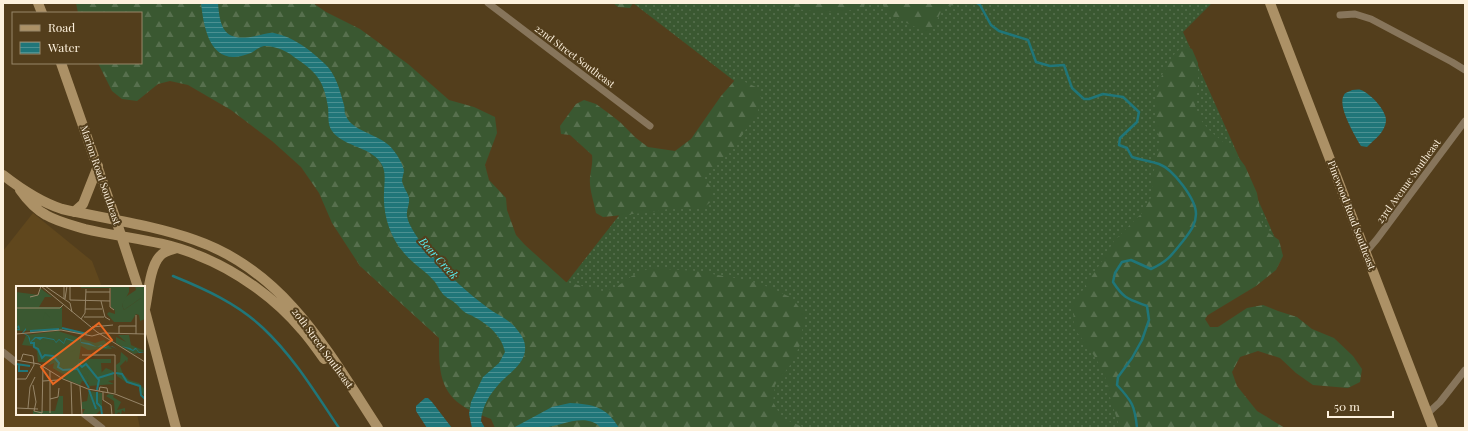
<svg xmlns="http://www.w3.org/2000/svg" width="1468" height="431" font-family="'Playfair Display',serif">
	<defs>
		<pattern id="grass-dots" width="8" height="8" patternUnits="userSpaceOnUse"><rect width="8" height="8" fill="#3a5831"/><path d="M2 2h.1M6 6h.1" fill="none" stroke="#57704e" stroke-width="1.8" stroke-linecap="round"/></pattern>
		<pattern id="forest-firs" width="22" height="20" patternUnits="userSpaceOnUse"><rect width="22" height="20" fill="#3a5831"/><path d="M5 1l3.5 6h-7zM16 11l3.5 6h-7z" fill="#57704e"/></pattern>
		<pattern id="water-rules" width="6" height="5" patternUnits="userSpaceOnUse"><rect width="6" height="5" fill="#207679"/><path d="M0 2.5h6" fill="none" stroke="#4c9192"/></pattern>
	</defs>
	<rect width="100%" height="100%" fill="#533e1c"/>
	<path fill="#60471d" d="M33,213L92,261L102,287H17V414H137L140,428H3V251Z"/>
	<path fill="url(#grass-dots)" d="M633,3H1212L1183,32L1283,256L1153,322L1241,428H699L560,291L642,186L750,93Z"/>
	<path fill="url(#forest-firs)" d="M76,3H313L326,12L360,29L408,64L449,100L474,107L495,117L497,133L485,165L489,180L506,198L507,210L516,235L525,245L566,282L602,291L615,288L632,276L650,268L696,271L745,280L769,287L792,298L804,314L801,343L791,364L775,385L773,402L782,418L805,428H495L491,419C481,415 469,411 460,404C438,388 439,363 439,338L360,266L332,223L319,193L301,167L272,141L231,110L188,85L170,81L158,84L137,101L122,99L112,91L98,63H141V13H78Z
		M613,3H633L630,8L618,7Z
		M783,3H865L864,7C845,13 818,13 798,9C793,8 788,5 783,3Z
		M882,3H993C977,5 960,3 943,7L933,29L926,32L894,17L885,10Z
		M1184,46L1192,49L1198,63V86L1195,105L1200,119L1210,131L1233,150L1245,166L1257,193L1263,229L1279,240L1283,256L1276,270L1256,286L1208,315L1205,319L1210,327H1218L1247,308L1263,305L1278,311L1297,317L1312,329L1334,338L1353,356L1362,369L1360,382L1348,388L1313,385L1296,373L1280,358L1258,351L1240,357L1232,372L1237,386L1257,411L1285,428H1120L1111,401L1104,372L1091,351L1074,328L1073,305L1100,264L1114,241L1143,212L1152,196L1153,175L1160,142L1155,122V96L1162,75L1175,53Z
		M735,80H741L758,88L761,96L758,111L733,149L704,178L713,190L712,201L704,207L693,208L677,207L653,212L603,217L596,213C594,202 589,189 590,178C591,169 593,163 592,155L570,135L561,134L560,126L576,104L584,100L596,104L611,115L621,123L636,138L648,147L675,151L691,139L721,96Z"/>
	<path fill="url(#water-rules)" d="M201,3H218C220,31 226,42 256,36C262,35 269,32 274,33C294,37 310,50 325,64C336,74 340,91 344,105C345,108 344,113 346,116C353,133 383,134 394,151C398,156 402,163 404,170C404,173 402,178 402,181C403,187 408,193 409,198C410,204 406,210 407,216C409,229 426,249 435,259C450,277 469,294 488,308C496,314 506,318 513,325C518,330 525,339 525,346C527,363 509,373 499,384C489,395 482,407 481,421L485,428H472L469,414L471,402L483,377L499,363L505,352C502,336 488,324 474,317C472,315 469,315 466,313C462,311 459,306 455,303C452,300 448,299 445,296C441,293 438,286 435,282C426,271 413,264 404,253C390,237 383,215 384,194C384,185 386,175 383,167C374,146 344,148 332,131C327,124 329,115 328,107C324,80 316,72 294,57C287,51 275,46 266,46C258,46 255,52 248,54C211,68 204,30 201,3Z
		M1352,90C1355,90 1358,89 1361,90C1371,94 1387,111 1386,121C1385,132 1375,139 1367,147L1361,146L1359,143C1354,133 1337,106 1344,95C1345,92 1349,92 1352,90Z
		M425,398H428L432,402L452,428H427L416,411V406Z
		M570,403C593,404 607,407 619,428H601C586,411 560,427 541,428C532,429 522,428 513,428L552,407Z"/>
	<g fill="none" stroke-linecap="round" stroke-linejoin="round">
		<path stroke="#207679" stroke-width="2.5" d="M977,3L980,5L991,25L999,31L1028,40L1036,62L1050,66L1064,65L1072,88L1084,99H1089L1103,94L1123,97L1139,112L1137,122L1120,138L1119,145L1127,148L1132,157C1141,160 1150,161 1159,164C1173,169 1196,199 1196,214C1196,225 1189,233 1183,241C1172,255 1167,262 1151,269L1131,260L1122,262L1115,273L1113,282C1124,299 1128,299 1147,306L1149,320L1142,340L1132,358L1118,377L1117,385C1132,401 1135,406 1137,428
			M173,276C205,289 238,304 263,328C294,357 316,394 339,428"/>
		<path stroke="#87755b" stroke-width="7" d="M488,3L650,126
			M1340,15L1355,14L1371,19L1452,62L1465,70
			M1366,252L1377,239L1465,121
			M3,352L17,363
			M84,414L102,428
			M1427,414L1440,402L1465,370"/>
		<path stroke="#ac9166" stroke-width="10" d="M38,3L42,13
			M1270,3L1433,428
			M61,63L116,220L138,287
			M3,175C21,189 40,202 62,209C107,219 152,225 195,240C285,271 329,353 378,428
			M20,190C27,200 35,209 46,215C58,222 72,225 85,229C123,238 162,240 197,255C236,270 275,298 302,330C310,339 317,349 324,359
			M74,212L83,204L98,166
			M144,307L176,428
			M145,309C148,295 150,266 160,256C164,251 171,250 177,248"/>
	</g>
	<g text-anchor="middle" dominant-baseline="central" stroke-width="4" stroke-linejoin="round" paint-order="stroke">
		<g font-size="10" fill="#fdf1dd" stroke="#533e1c">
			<text transform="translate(575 56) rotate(37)">22nd Street Southeast</text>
			<text transform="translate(101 175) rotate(71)">Marion Road Southeast</text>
			<text transform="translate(1408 181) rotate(-54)">23rd Avenue Southeast</text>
			<text transform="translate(1352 215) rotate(69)">Pinewood Road Southeast</text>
			<text transform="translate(323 348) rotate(54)">20th Street Southeast</text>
		</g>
		<g font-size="11" font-style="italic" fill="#58f3f8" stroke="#533e1c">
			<text transform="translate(439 258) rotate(48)">Bear Creek</text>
		</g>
	</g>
	<g transform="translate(16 286)">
		<rect width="129" height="129" fill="#533e1c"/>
		<path d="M119,0H129V12H125L108,24L106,19L108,12L120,4ZM27,52L42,53L65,59L63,73H95V77H85L86,90L74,97L66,95L64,99L47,92L48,88L37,82L40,76L23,74L21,58ZM73,105L86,107V123L79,129H73ZM17,125H47V129H17Z" fill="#3a5831"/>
		<path d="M97,0H113V6L106,19L108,24L125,12H129V33L124,35L123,29L120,28L115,36H98L91,28L93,26L99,28ZM42,45L79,57L88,54L96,63L72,64L65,60L55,66L43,54L40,57L26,53L23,60L26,68L36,69L43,73L47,88L37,82L38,77L31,80L35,76H22L21,65L16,60L6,59L10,49ZM102,49H113L115,59L129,65L118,68L100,57V51L110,56ZM105,66L112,72L111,77L110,74L104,80L107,88L113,94L123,97L129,104V110L123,105V101L111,97L101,90L100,79L104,76ZM73,78L82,90L90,82L97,85L98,94L92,95L98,98L73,100L71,90L63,87L73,90L71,80ZM73,104L75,105V126L74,129H66L69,123H66V116L71,115ZM76,105L78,108L86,107L85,114L82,113V118H79L80,122L77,120ZM93,108L98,109L97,111L105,116L101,124L109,122V126L106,124L105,129L103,126L99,129L98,115L90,110Z" fill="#3a5831"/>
		<path d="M65,0H99V24L95,21V2H65ZM24,2L36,11H29L23,21H46V44L0,45V6L23,9ZM43,110H47V125H39Z" fill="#3a5831"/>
		<path d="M29,26L34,32H39V38L30,40V34H27Z" fill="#3a5831"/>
		<path d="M3,39L4,44H2L0,43H3L1,41L3,39L10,42V44L7,47L12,49L14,52V56L19,51H27L38,53L40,56L43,53L48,57L49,53L50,52L59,55L63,51L65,52V56L73,57L81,61L85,59L89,61L96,60L101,63L105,60L114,62L117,64L119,62H120L123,66H129L123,67L120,63L117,65L105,60L101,63L95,60L89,62L86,60L81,61L65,57L64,52L59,56L50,53L48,58L43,54L40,57L38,54L27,52L24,54L20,52L14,57L12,50L6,47L10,42Z" fill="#207679"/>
		<path fill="none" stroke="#207679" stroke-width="2" d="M46,42L71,48M14,45L43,43M14,57H18V61L22,63L26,72L29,69L37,70L43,77L42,81L47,84L60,83L63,78L66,81L70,78L83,94L81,104M0,78L14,80M3,78V85H12M61,82L73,102M100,87L106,88L111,96L124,100L125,109L129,113M82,92L98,87M73,104L80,123M81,106V117L85,121L86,129"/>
		<path fill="none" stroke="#978669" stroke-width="1" d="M25,0L81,46L129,76M29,0L54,17L56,26M94,2V21L98,24M70,6H94M14,11L22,9L25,0M48,13V0M49,13L51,0M54,14L94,15M54,14V0M85,15L89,31L94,34M0,22H44L47,19M69,23H86M120,29V48M68,31H88M65,33L69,27L70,3M76,41L97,39M103,47V40H120M0,48L45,44L76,50L87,47L129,48M66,69H99M99,69V107M0,74L23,78L47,93L72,103L99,108L129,120M129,77V95M34,85V127M0,93H10L18,79L17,70L7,68L5,74M0,94V129M27,95L42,94M55,96L56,129M17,99L20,116L18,125L26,127L27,80M64,100L66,129M83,105L84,101L91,102L92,107M87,106V114L95,119L96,129M34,113L42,111L43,102M0,122L22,123M12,122L14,101L19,91"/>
		<path fill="#ea6821" fill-opacity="0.15" stroke="#ea6821" stroke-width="2" d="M83,37L96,54L37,98L25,81Z"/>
		<rect width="129" height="129" fill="none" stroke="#fdf1dd" stroke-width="2"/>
	</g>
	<rect width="1468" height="431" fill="none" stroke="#fdf1dd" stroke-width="8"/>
	<rect x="12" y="12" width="130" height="52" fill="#533e1c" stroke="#978669"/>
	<rect x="20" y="25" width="20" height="6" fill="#ac9166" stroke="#978669"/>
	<text x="48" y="32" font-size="12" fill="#fdf1dd">Road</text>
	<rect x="20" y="42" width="20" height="12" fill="url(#water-rules)" stroke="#978669"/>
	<text x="48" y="52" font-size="12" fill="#fdf1dd">Water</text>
	<path d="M1328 411v6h65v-6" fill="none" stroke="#fdf1dd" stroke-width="2"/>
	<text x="1334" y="411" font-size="12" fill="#fdf1dd" stroke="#533e1c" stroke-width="3" paint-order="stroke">50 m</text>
</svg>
